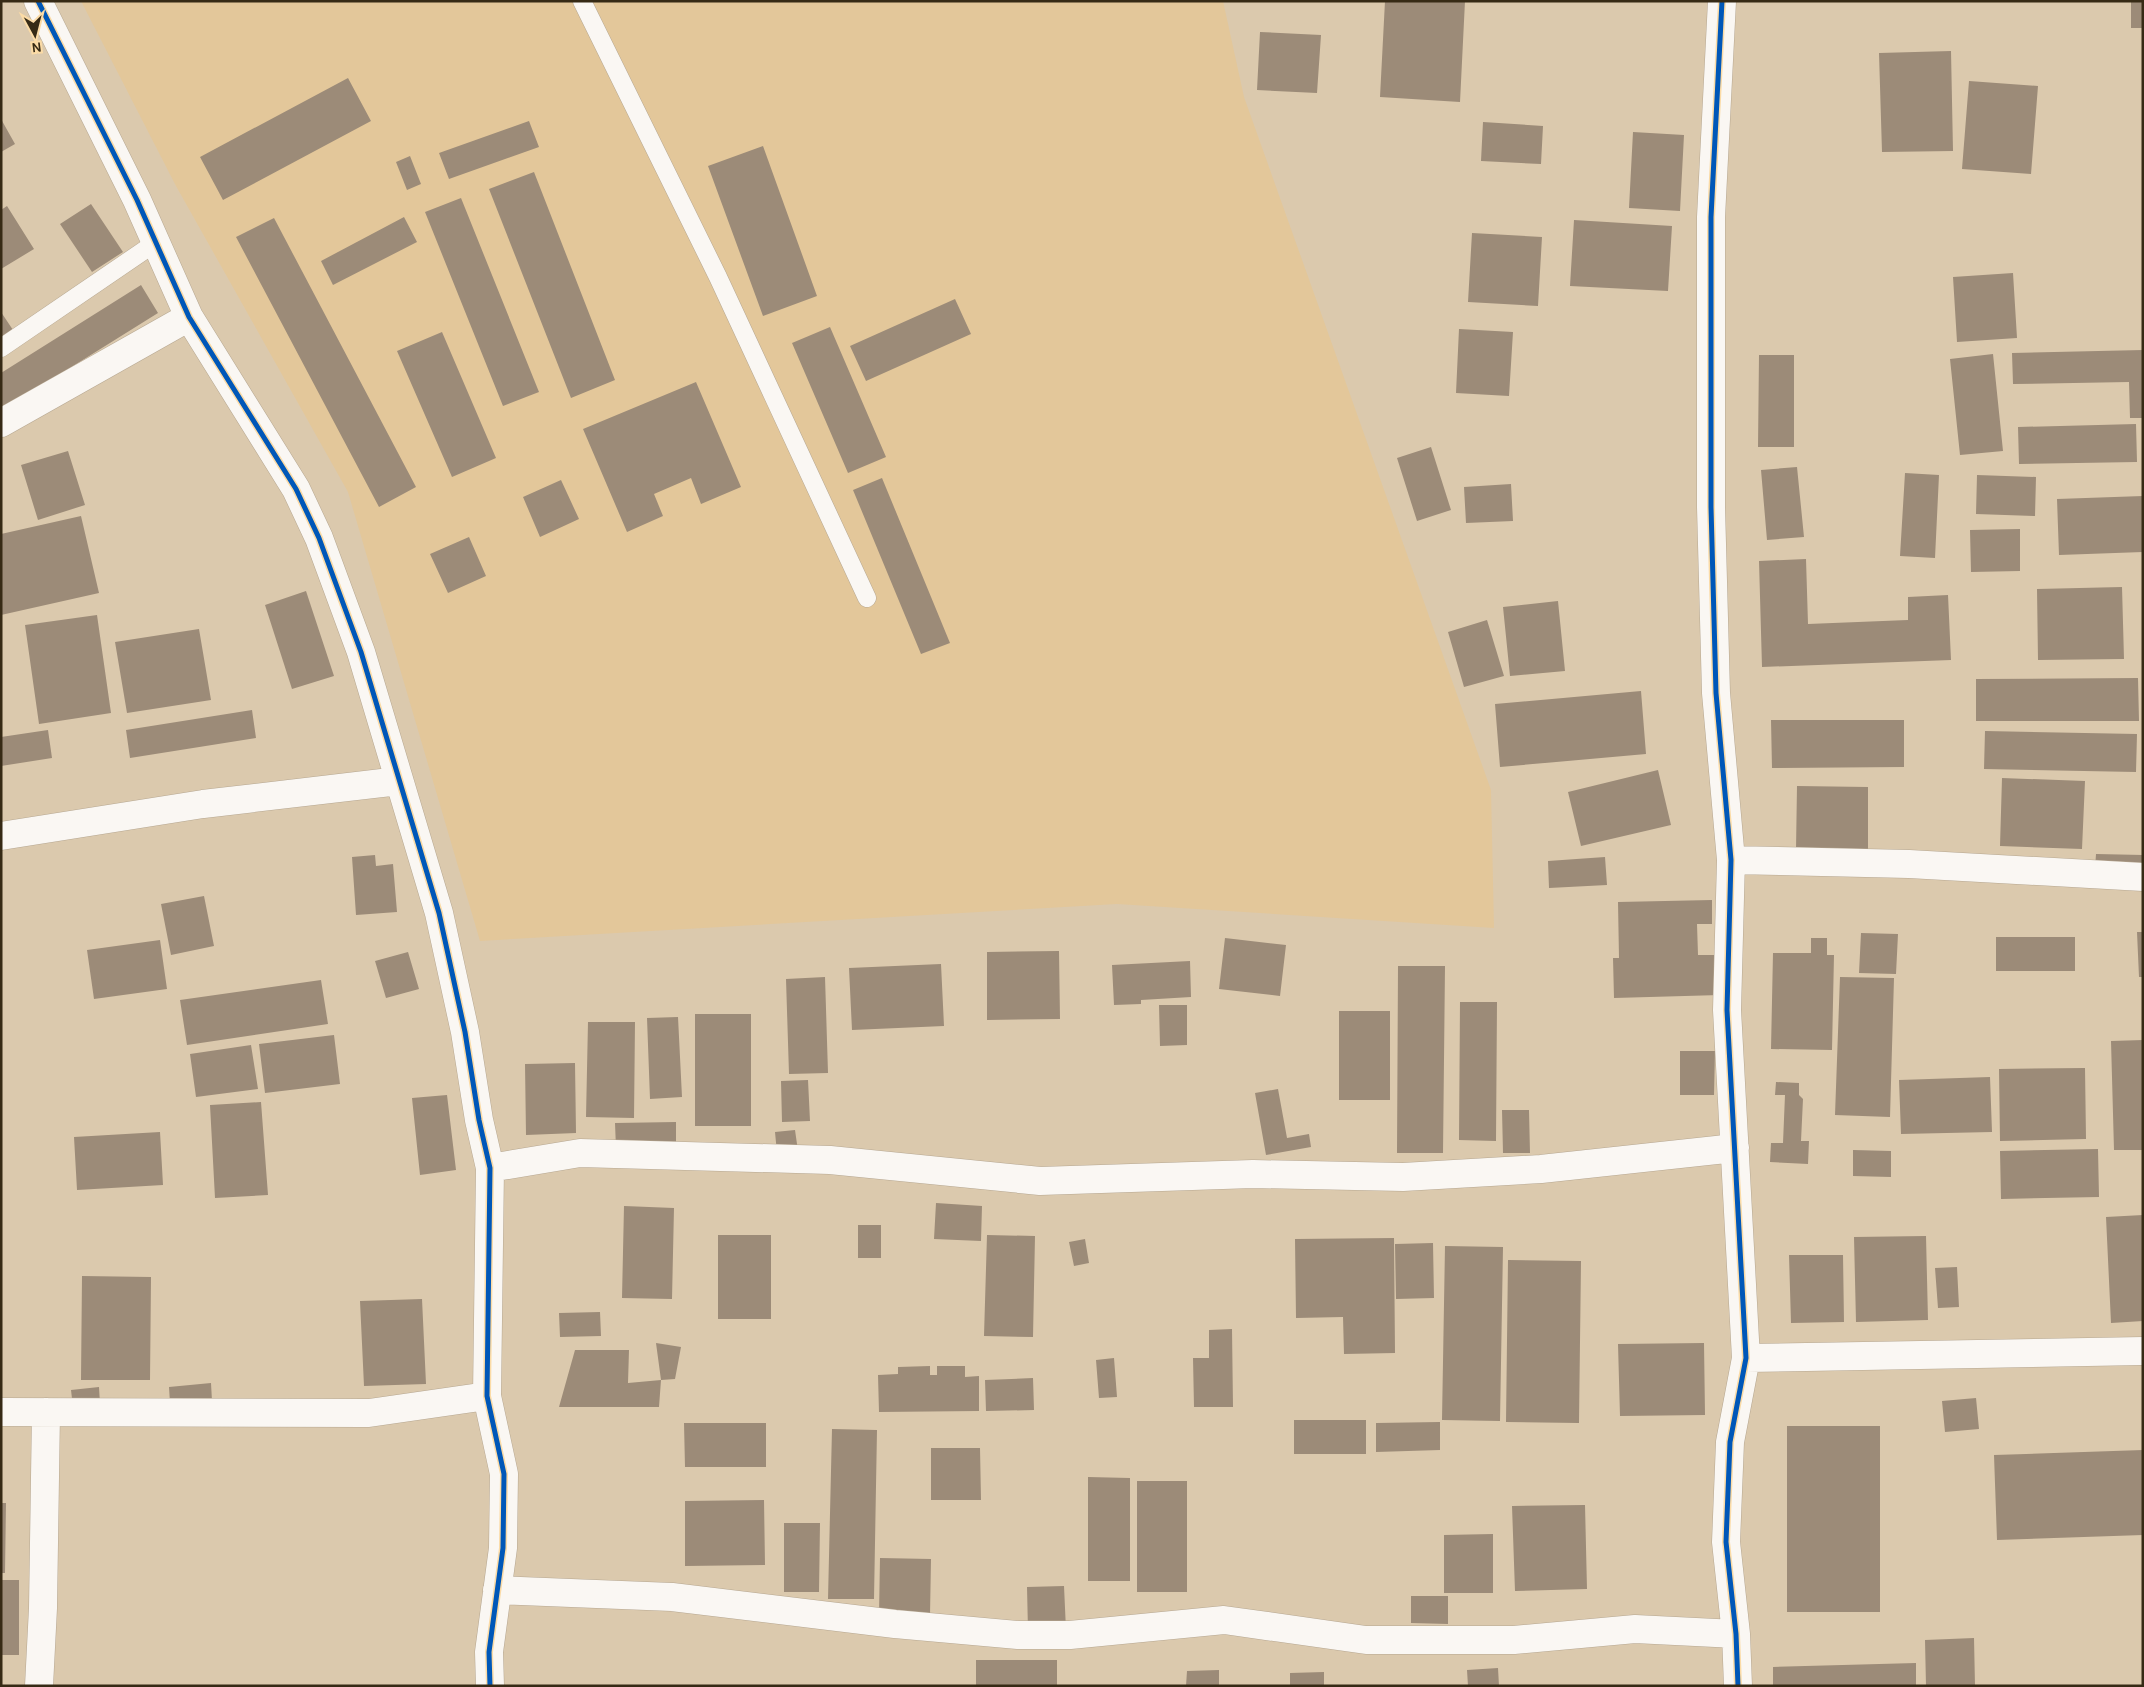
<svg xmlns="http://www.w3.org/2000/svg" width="2144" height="1687" font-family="Karla,sans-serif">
	<rect width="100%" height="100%" fill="#dbc9ad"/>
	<path fill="#e3c79a" d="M81,1H1223L1244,97L1491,790L1494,928L1117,904L480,941L348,492L176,186Z"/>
	<path fill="#9c8b78" d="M1385,1H1465L1460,102L1380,97Z
		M2131,1H2143V28H2131Z
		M1260,32L1321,35L1317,93L1257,90Z
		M1951,51L1953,151L1882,152L1879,53Z
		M348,78L371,121L223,200L200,157Z
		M1969,81L2038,86L2031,174L1962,169Z
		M1,119L15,144L1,152Z
		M529,121L539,147L449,179L439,153Z
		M1483,122L1543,126L1541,164L1481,161Z
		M1633,132L1684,135L1680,211L1629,208Z
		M763,146L817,296L763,316L708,166Z
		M410,156L421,184L407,190L396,162Z
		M534,172L615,380L571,398L489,189Z
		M461,198L539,392L503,406L425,212Z
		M91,204L123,252L92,272L60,224Z
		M7,206L34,249L1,269V210Z
		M404,217L417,242L333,285L321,261Z
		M274,218L416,487L379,507L236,237Z
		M1574,220L1672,226L1668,291L1570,286Z
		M1472,233L1542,237L1538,306L1468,302Z
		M2013,273L2017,338L1957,342L1953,277Z
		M141,285L158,313L1,411V373Z
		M955,299L971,334L866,381L850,346Z
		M1,312L13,330L1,338Z
		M830,327L886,457L848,473L792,343Z
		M1459,329L1513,332L1509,396L1456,393Z
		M442,332L496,458L452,477L397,351Z
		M2143,350V418H2130L2129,382L2013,384L2012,353Z
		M1993,354L2003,451L1960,455L1950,359Z
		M1759,355H1794V447H1758Z
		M696,382L741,487L701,504L691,478L654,494L663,516L627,532L583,429Z
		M2136,424L2137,462L2019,464L2018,427Z
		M1431,447L1451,510L1417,521L1397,458Z
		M68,451L85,505L38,520L21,465Z
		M1797,467L1804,537L1767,540L1761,470Z
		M1905,473L1939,475L1935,558L1900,556Z
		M1977,475L2036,477L2035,516L1976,514Z
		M882,478L950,643L921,654L853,490Z
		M561,480L579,519L540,537L523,497Z
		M1511,484L1513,521L1466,523L1464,487Z
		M2143,496V552L2059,555L2057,499Z
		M81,516L99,593L1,615V534Z
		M2020,529V571L1971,572L1970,530Z
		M469,537L486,576L448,593L430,554Z
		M1806,559L1808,624L1908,620V597L1948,595L1951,660L1762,667L1759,561Z
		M2122,587L2124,659L2038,660L2037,589Z
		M306,591L334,676L292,689L265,605Z
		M1558,601L1565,671L1510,676L1503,607Z
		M97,615L111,713L39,724L25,625Z
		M1487,620L1504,676L1464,687L1448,632Z
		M199,629L211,700L127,713L115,642Z
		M2138,678L2139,721H1976V679Z
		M1641,691L1646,754L1500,767L1495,704Z
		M252,710L256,738L130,758L126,730Z
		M1771,720H1904V767L1772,768Z
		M48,730L52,758L1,766V737Z
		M1985,731L2137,734L2136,772L1984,769Z
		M1658,770L1671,825L1581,846L1568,792Z
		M2002,778L2085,781L2082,849L2000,846Z
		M1797,786L1868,787V849L1796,850Z
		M2096,854L2143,855V870L2095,869Z
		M375,855L376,866L393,864L397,912L356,915L352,857Z
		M1605,857L1607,885L1549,888L1548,861Z
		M204,896L214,946L171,955L161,904Z
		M1712,900V924H1697L1698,955H1718L1720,995L1614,998L1613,958H1619L1618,902Z
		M2137,932H2143V977H2139Z
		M1861,933L1898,934L1896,974L1859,973Z
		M1996,937H2075V971H1996Z
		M1225,938L1286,945L1280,996L1219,989Z
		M1811,938H1827V955H1834L1832,1050L1771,1049L1773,953H1811Z
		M160,940L167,989L94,999L87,950Z
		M1059,951L1060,1019L987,1020V952Z
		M408,952L419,989L386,998L375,961Z
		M1190,961L1191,997L1141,1000V1004L1114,1005L1112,965Z
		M941,964L944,1026L852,1030L849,968Z
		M1398,966H1445L1443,1153H1397Z
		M825,977L828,1073L789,1074L786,979Z
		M1840,977L1894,978L1890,1117L1835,1115Z
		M321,980L328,1024L187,1045L180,1000Z
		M1460,1002H1497L1496,1141L1459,1140Z
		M1159,1005H1187V1045L1160,1046Z
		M1339,1011H1390V1100H1339Z
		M695,1014H751V1126H695Z
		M678,1017L682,1097L650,1099L647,1018Z
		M588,1022H635L634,1118L586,1117Z
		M334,1035L340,1084L265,1093L259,1044Z
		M2143,1040V1150H2114L2111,1041Z
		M251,1045L258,1089L196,1097L190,1054Z
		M1680,1051H1715L1714,1095H1680Z
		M575,1063L576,1133L526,1135L525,1064Z
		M2085,1068L2086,1139L2000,1141L1999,1069Z
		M1990,1077L1992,1132L1901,1134L1899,1080Z
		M808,1080L810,1121L782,1122L781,1081Z
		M1776,1082L1799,1083V1095L1803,1099L1801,1141H1809L1808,1164L1770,1162L1771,1143H1783L1785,1095H1775Z
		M1278,1089L1287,1138L1309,1134L1311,1147L1266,1155L1255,1093Z
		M447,1095L456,1170L420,1175L412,1098Z
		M261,1102L268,1195L215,1198L210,1105Z
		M1502,1110H1529L1530,1153H1503Z
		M676,1122V1148H616L615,1123Z
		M795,1130L798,1151L777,1153L775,1132Z
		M160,1132L163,1185L77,1190L74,1137Z
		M2098,1149L2099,1197L2001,1199L2000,1151Z
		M1853,1150L1891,1151V1177L1853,1176Z
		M936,1203L982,1206L981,1241L934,1239Z
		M624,1206L674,1208L672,1299L622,1298Z
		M2143,1215V1321L2111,1323L2106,1217Z
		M858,1225H881V1258H858Z
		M718,1235H771V1319H718Z
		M987,1235L1035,1236L1033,1337L984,1336Z
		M1926,1236L1928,1320L1856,1322L1854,1237Z
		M1394,1238L1395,1353L1344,1354L1343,1317L1296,1318L1295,1239Z
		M1085,1239L1089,1263L1074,1266L1069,1242Z
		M1433,1243L1434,1298L1396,1299L1395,1244Z
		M1445,1246L1503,1247L1500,1421L1442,1420Z
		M1789,1255H1843L1844,1322L1791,1323Z
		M1508,1260L1581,1261L1579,1423L1506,1422Z
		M1957,1267L1959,1307L1938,1308L1935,1268Z
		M82,1276L151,1277L150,1380H81Z
		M422,1299L426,1384L364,1386L360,1301Z
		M600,1312L601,1336L560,1337L559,1313Z
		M1232,1329L1233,1407H1194L1193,1358H1209V1330Z
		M656,1343L681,1347L675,1379L661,1380Z
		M1704,1343L1705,1415L1620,1416L1618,1344Z
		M575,1350H629L628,1383L661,1380L659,1407H559Z
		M1114,1358L1117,1397L1099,1398L1096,1360Z
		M930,1366V1375H937V1366H965V1377L979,1376V1411L879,1412L878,1375L898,1374V1367Z
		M1033,1378L1034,1410L986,1411L985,1380Z
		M211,1383L212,1401L170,1403L169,1387Z
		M99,1387L100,1404L73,1407L71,1390Z
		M1976,1398L1979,1429L1945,1432L1942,1401Z
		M1294,1420H1366V1454H1294Z
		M1440,1422V1450L1376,1452V1423Z
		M684,1423H766V1467H685Z
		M1787,1426H1880V1612H1787Z
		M832,1429L877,1430L874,1599H828Z
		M931,1448H980L981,1500H931Z
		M2143,1450V1535L1997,1540L1994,1455Z
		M1088,1477L1130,1478V1581H1088Z
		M1137,1481H1187V1592H1137Z
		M764,1500L765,1565L685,1566V1501Z
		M1,1503H6L5,1573H1Z
		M1585,1505L1587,1589L1515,1591L1512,1506Z
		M784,1523H820L819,1592H784Z
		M1493,1534V1593H1444V1535Z
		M880,1558L931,1559L930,1615H879Z
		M1,1580H19V1655H1Z
		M1064,1586L1066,1630L1028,1631L1027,1587Z
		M1411,1596H1448V1624L1411,1623Z
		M1974,1638L1975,1686H1926L1925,1640Z
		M976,1660H1057V1686H976Z
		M1916,1663V1686H1773V1667Z
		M1498,1668L1499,1686H1468L1467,1670Z
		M1219,1670V1686H1186L1187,1671Z
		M1324,1672V1686H1290V1673Z"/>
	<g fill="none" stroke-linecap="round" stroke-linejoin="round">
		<g stroke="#b6a791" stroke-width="19">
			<path id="lane" d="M582,1L718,277L867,598
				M1,348L155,243"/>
		</g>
		<g stroke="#b6a791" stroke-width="29">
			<path id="street" d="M38,1L137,200L189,317L296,489L319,538L361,652L439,913L465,1032L479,1120L490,1168L487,1396L504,1474L503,1548L489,1652L490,1686
				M1722,1L1711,217V507L1716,693L1731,860L1727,1010L1746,1358L1730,1442L1726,1542L1736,1634L1738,1686
				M1,423L189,317
				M1,836L203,804L399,781
				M1731,860L1909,864L2143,877
				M490,1168L580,1153L830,1160L1040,1181L1253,1174L1403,1177L1541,1169L1735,1148
				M1746,1358L2143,1351
				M1,1412L369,1413L487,1396
				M497,1590L672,1597L895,1624L1018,1635H1070L1224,1620L1366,1640H1514L1635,1629L1736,1634
				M39,1686L43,1608L46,1412"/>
		</g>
		<use href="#lane" stroke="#faf7f3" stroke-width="18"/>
		<use href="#street" stroke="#faf7f3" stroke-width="28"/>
		<g stroke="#fbdba6" stroke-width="8">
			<path id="cycleway" d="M38,1L137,200L189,317L296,489L319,538L361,652L439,913L465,1032L479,1120L490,1168L487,1396L504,1474L503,1548L489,1652L490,1686
				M1722,1L1711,217V507L1716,693L1731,860L1727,1010L1746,1358L1730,1442L1726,1542L1736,1634L1738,1686"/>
		</g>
		<use href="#cycleway" stroke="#0057b8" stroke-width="5"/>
	</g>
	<rect width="2144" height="1687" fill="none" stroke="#362a15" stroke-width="5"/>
	<g transform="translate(35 35) rotate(173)" stroke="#fbdba6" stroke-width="4" paint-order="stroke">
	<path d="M0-4L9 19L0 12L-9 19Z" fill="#362a15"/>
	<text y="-8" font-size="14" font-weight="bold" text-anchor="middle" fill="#362a15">N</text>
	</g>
</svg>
